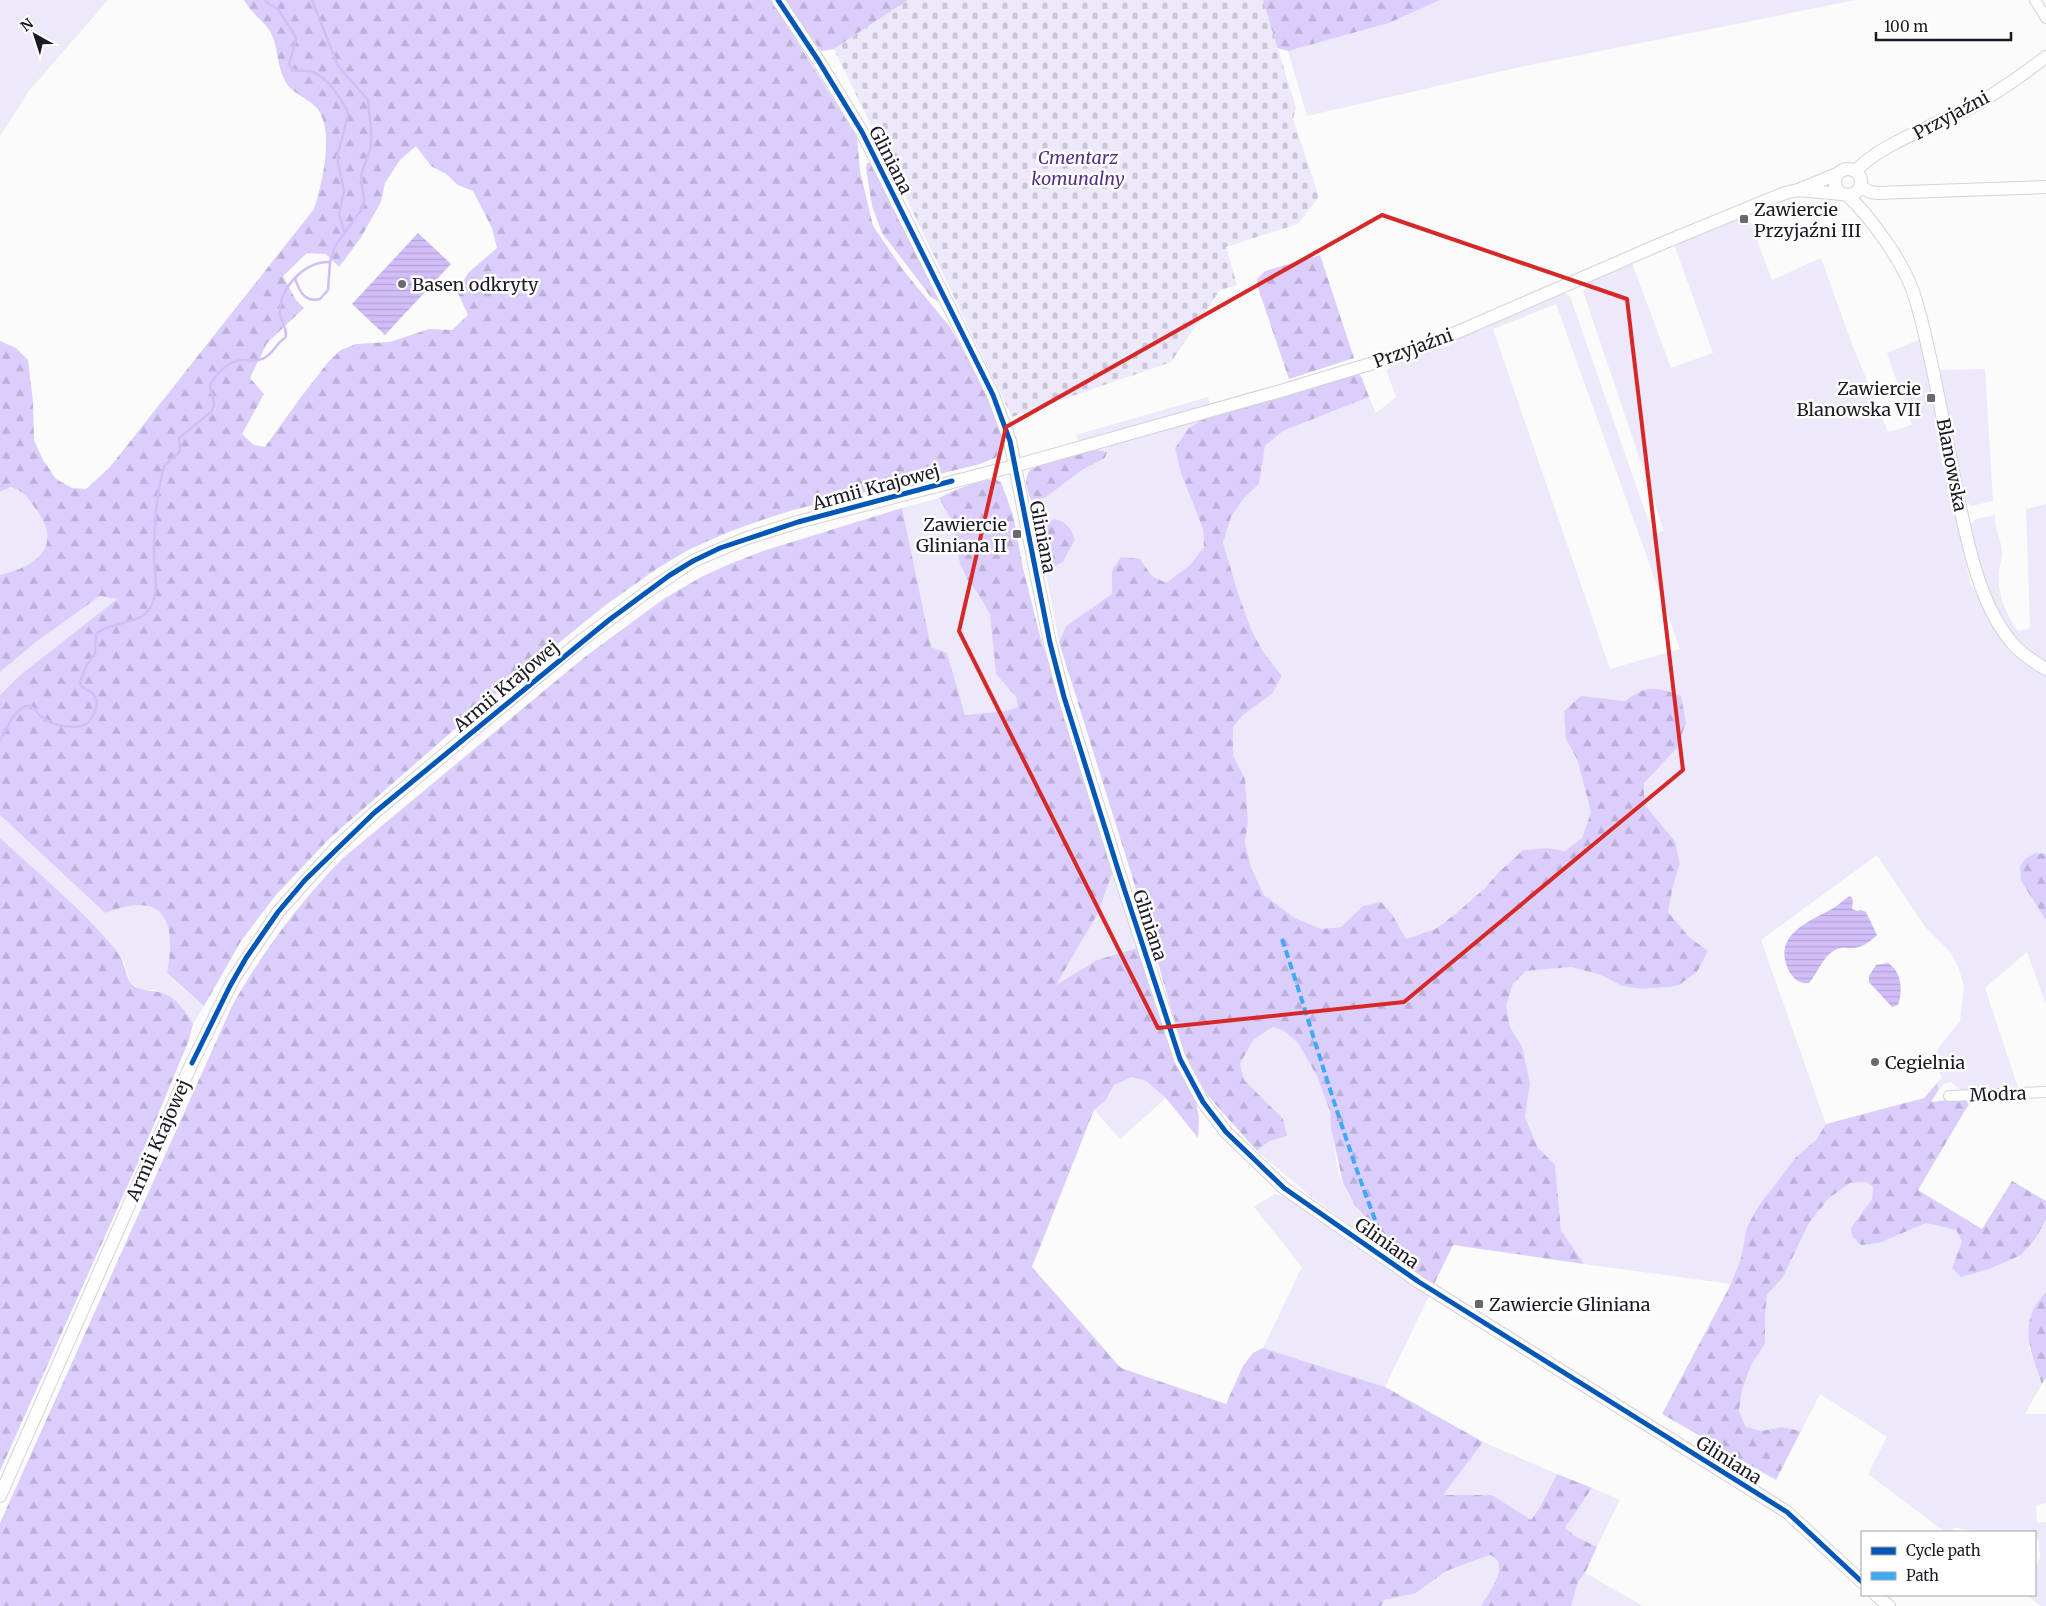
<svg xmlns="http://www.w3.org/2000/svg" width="2046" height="1606" font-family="Merriweather,serif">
	<defs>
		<pattern id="forest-firs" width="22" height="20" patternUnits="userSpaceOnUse" patternTransform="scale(1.25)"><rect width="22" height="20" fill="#dccefc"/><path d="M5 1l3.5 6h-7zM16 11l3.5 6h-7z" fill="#bcb0d8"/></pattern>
		<pattern id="cemetery-stones" width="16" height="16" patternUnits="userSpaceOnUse" patternTransform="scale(1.25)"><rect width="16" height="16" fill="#ede8fa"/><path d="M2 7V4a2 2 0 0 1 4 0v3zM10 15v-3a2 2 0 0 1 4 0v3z" fill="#cbc6d6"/></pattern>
		<pattern id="water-rules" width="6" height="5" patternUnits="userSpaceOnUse" patternTransform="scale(1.25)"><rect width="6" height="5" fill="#d1bef8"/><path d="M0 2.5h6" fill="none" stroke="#b3a3d4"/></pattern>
	</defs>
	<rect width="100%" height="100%" fill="#fbfbfb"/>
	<path fill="#ede8fa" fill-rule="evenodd" d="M0,0H108L29,91L0,136Z
		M1440,0H1856L1520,67L1307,116L1288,51L1389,23Z
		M1748,216L1772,280L1821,258L1852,344L1888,432L1912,425L1887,353L1921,339L1970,583L1985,610L2036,670L2046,676V854L2036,853L2021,881L2046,920V1004L2027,952L1985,988L2019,1090L1963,1092L1951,1082L1944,1084L1939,1089L1937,1083L1942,1078L1935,1061L1937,1050L1960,1021L1964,986L1959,969L1951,953L1926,928L1877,855L1761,940L1826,1124L1816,1140L1796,1157L1747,1227L1741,1258L1731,1284L1584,1264L1561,1230L1555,1166L1538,1148L1525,1117L1530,1083L1522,1046L1510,1027L1506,1005L1513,984L1526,971L1571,967L1601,975L1622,986L1642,989L1670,987L1678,985L1697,972L1708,951L1689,937L1668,912L1673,886L1680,864L1675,841L1644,804V783L1650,774L1636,693L1625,701L1581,696L1566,739L1577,759L1591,812L1582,838L1565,851L1547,848L1523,850L1498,873L1484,889L1453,916L1435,929L1406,939L1392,914L1342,927L1321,929L1295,918L1264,895L1251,867L1245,843L1248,822L1245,779L1233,755V727L1243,715L1272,694L1282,676L1262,650L1251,629L1239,596L1223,543L1231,517L1244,498L1259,484L1265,446L1283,431L1369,397L1376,413L1396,397L1386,370L1402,361L1563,293L1570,296L1653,534L1664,531L1583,291L1590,282L1632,263L1671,368L1713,353L1674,244ZM1556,304L1680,649L1610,669L1493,329Z
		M1985,369L1993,501L1971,506L1966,500L1939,370Z
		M1208,397L1210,404L1078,441L1076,435Z
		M1208,416L1192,502L1203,529L1204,547L1190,565L1166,583L1152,576L1140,559L1112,571V594L1066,626L1059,642L1043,558L1050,569L1063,562L1075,540C1071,528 1067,522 1055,519L1040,527L1038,537L1032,502L1046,497L1082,470L1105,458L1107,452L1096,450Z
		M9,487C27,493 27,497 38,512C63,548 34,567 0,575V492Z
		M939,498L951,519L960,564L968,581L977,592L991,614L996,674L1016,697L1018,707L1006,711L965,715L947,653L931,647L902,508Z
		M2046,504V662C2035,655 2023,648 2015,638C1992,608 1982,569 1970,534L1969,526L1976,519L1995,515C1994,529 2002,540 2002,553C2002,560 1999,566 1999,573C1997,594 2006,614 2018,631L2029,629L2030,626L2026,509Z
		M100,596L117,599L19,676L0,695V672L36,642Z
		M0,815L105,913C164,891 177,920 167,974L204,1006L193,1024L182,1006L154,990H141L130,982L125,964L117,951L87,920L0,838Z
		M1113,871L1137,948L1097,960L1055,986L1098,913Z
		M1272,1027C1275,1028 1280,1028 1283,1030C1305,1041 1325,1088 1330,1111C1335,1135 1333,1163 1344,1186C1358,1214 1381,1238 1402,1262L1314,1199L1257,1151L1268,1142L1287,1136L1261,1098L1244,1080L1240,1064L1253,1040Z
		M1132,1077L1146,1081L1166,1098L1120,1139L1094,1110L1106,1100L1114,1085Z
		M1866,1182L1873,1187L1872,1199L1905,1231L1926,1223L1956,1230L1962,1241L1952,1268L2035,1239L2046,1220V1292L2034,1309L2029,1332V1348L2042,1384L2025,1414H2046V1503L2036,1505L2037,1523L2046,1522V1606H2041L2027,1595H2035V1570L2040,1557L2039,1541L2035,1539V1532H1983L1955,1528L1949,1532H1945L1868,1474L1887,1437L1820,1394L1801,1431L1781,1427L1762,1431L1746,1427L1739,1411L1742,1390L1751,1365L1765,1344V1314L1767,1295L1783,1277L1809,1223L1829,1198L1850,1183Z
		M1275,1194L1286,1197L1387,1269L1429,1296L1385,1387L1263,1348L1302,1267L1254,1207Z
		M1483,1442L1557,1474L1539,1509L1531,1520L1492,1495H1442Z
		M1592,1488L1620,1500L1597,1547L1575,1536L1565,1528Z
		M1490,1555C1512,1564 1488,1593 1481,1606H1381L1384,1600L1416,1593L1446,1571Z
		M1585,1573L1643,1606H1571L1578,1582Z"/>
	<path fill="url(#forest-firs)" fill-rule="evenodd" d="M244,0H771L857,137L860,171L873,226L903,270L950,327L990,397L1005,441L1004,449L995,458L980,464L793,510L762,520L731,531L690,549L658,568L607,604L494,695L330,838L275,896L241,941L204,1006L167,973C177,920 164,890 105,913L0,815V695L19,676L117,599L100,596L36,642L0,672V575C34,567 63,548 38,512C27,497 27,493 10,487L0,492V341L16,348L28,360L33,402L34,440L43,460L56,479L72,488L86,489L110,467L314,209C322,184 334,135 319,111C312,99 291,94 285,81C277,66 278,47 271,33C266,23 251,13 244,0ZM416,146L431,166L446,174L458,185L473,191L492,228L497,248L469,272L457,291L468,315L452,330L429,329L390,342L356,344L341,350L329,361L301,397L265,447L254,445L242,434L264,394L250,378L267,343L304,308L296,300L283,276L307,253L326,254L339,267L360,239L381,202L385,183L400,160Z
		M785,0H1440L1389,23L1288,51L1277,48L1273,63L896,8L834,49L821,51Z
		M867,163H870L872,165L939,299L937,301L931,297L882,233L872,206L866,168Z
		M1320,255L1354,358L1289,379L1257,285V279L1265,271Z
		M1359,374L1362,378L1369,397L1283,431L1265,446L1259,484L1244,498L1231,517L1223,543L1239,596L1251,629L1262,650L1282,676L1272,694L1243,715L1233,727V755L1245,779L1248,822L1245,843L1251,867L1264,895L1295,918L1321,929L1341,927L1363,906L1381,902L1392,914L1406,939L1435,929L1453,916L1484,889L1498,873L1523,850L1547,848L1565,851L1582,838L1591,812L1577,759L1566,739L1564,711L1581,696L1625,701C1647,684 1657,687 1681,696L1686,723L1677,748L1644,783V804L1675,841L1680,864L1673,886L1668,912L1689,937L1708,951L1697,972L1679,985L1670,987L1642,989L1622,986L1601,975L1571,967L1526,971L1513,984L1506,1005L1510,1027L1522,1046L1530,1083L1525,1117L1538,1148L1555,1165L1561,1230L1584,1264L1453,1245L1434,1284L1402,1262L1355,1205L1343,1183L1331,1128L1330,1111L1317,1076L1298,1043L1283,1030L1272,1027L1253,1040L1240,1064L1244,1080L1283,1119L1287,1136L1268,1142L1257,1151L1208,1096L1184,1053L1145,918L1059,642L1066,626L1112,594V571L1121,557L1140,559L1152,576L1166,583L1190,565L1204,547L1203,529L1181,473L1175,448L1189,428L1208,416Z
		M1096,450L1107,452L1105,458L1082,470L1046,497L1032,502C1027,490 1022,480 1031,469L1081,452Z
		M994,479L1001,482L1013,515L1023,568L1040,636L1113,871L1098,913L1056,985L1097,960L1137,948L1165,1030L1194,1093L1199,1117L1198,1138L1166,1098L1146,1081L1132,1077L1114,1085L1106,1100L1094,1110L1032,1267L1121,1368L1226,1404L1243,1366L1253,1353L1263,1348L1385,1387L1483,1442L1443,1495H1492L1531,1520L1539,1509L1557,1474L1592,1488L1565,1528L1575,1536L1597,1547L1585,1573L1578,1582L1571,1606H1481C1488,1593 1512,1564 1490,1555L1446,1571L1416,1593L1384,1600L1381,1606H0V1523L232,1006C263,951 299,903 343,858L586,656L665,598L703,576L732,563L766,550L902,508L931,647L947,653L965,715L1006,711L1018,707L1016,697L996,674L990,614L977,592L968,581L960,564L951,519L939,498C956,489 975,482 994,479Z
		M1055,519C1067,522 1071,528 1075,540L1063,562L1050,569C1039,552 1028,527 1055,519Z
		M0,838C39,874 82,909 116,950C125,961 125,974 130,982C138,993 153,989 165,994C179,1000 186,1012 193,1024L189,1040L140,1158L0,1471Z
		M2036,853L2046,854V920L2021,881L2020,866L2026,858Z
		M1937,1083L1939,1089L1931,1102L1973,1097L1918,1190L1982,1229L2012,1181L2046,1201V1220L2035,1239L2021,1255L1989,1269L1961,1277L1952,1268L1962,1241L1956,1230L1926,1223L1879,1243L1861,1245L1853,1237L1851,1228L1872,1199L1873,1187L1866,1182L1850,1183L1829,1198L1809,1223L1783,1277L1767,1295L1765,1314V1344L1751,1365L1742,1390L1739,1411L1746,1427L1762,1431L1781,1427L1801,1431L1776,1480L1662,1414L1731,1284L1741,1258L1747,1227L1758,1207L1796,1157L1816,1140L1826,1124L1924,1098Z
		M2046,1292V1377L2042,1384C2034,1360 2021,1334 2034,1308C2037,1303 2042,1297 2046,1292Z"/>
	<path fill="url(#cemetery-stones)" d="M908,0H1263L1296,108L1293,119L1319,197L1298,224L1226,247L1237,285L1220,290L1171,362L1012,417L834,49Z"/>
	<path fill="url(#water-rules)" d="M418,233L451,264L385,335L352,304Z
		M1850,896L1853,900L1852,909L1857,911L1861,910L1866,912L1877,935C1870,942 1860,949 1850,948C1843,948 1841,947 1835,950C1822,957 1818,973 1809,983C1799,984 1793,979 1788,969C1773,935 1808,922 1832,909C1839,905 1844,899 1850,896Z
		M1888,963C1902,972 1903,991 1898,1005L1892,1007L1869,982V976L1876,965Z"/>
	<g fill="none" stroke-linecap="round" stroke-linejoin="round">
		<path stroke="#d1bef8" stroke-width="2.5" d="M265,0L269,4L278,9L294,34L296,39L289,65C294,75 305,68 313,72C329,79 338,95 347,110L348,115L337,157L344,191L339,214L344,231
			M295,278C299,291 305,303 320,299L328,290L330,262
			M0,739L2,737C9,725 12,712 26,706C35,706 35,712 42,717C55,727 74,730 88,723C94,715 102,702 92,693C87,689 82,689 80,683L86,666L95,654L96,634C110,622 138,624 148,611C162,594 153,568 154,548C154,529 158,483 164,467C167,460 176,457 180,451L179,438L212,411L214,404L210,385C216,374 229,360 243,360C249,360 256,362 262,359C272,356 276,343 285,338C289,331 280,321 280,312C280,287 305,261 330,262L335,246L362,209L364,201L361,175L371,147V130L368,100L338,66L312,0"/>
		<g stroke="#d4d2d8" stroke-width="12">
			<path id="minor" d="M2035,0L2046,18
				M1949,1096L2046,1092"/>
		</g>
		<g stroke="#d4d2d8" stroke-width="14">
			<path id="tertiary" d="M778,0L818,60L862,132L993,395L1010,441L1050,643L1064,697L1120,876L1180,1059L1203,1102L1226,1132L1284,1188L1419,1282L1787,1512L1862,1582
				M1835 182a13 13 0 1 1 26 0a13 13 0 1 1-26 0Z
				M1856,171C1877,146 1935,125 1966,110C1994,95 2021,76 2046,57
				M1861,187L1870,192L1877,193L2046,187
				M1798,190L1842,194
				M1848,196C1870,216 1902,261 1912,289C1921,313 1926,340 1932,366C1941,408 1949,450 1957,492C1967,541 1979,605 2013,644C2022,654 2034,662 2046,669
				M0,1496L192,1063L234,978L278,912L334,850L374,813L582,640L648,591L693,561L747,538L798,522L1014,466L1284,390L1403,354L1453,334L1663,243L1785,193L1798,190L1837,174
				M1876,1595L1889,1606"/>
		</g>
		<use href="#minor" stroke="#fefefe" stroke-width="10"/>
		<use href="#tertiary" stroke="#fefefe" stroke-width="12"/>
		<path stroke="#3fa9f5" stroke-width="4" stroke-dasharray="8 4" stroke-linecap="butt" d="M1282,939C1318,1047 1348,1157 1392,1262"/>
		<g stroke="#fff" stroke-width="8">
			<path id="cycleway" d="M778,0L818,60L862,132L993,395L1010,441L1050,643L1064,697L1120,876L1180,1059L1203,1102L1226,1132L1284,1188L1419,1282L1787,1512L1862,1582
				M192,1063L230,986L246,958L278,912L305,880L374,813L609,620L670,575L693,561L720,548L798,522L952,481"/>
		</g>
		<use href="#cycleway" stroke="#0057b8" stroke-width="5"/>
	</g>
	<path fill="none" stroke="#d62828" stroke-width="4" stroke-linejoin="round" d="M1382,215L1627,299L1683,770L1404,1002L1158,1028L959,631L1006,427Z"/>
	<g fill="#6a686f" stroke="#fff" stroke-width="2">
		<rect x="1739" y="214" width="10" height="10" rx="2.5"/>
		<circle cx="402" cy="284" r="5"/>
		<rect x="1926" y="393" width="10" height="10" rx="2.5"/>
		<rect x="1012" y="529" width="10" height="10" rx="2.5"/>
		<circle cx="1875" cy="1062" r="5"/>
		<rect x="1474" y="1299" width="10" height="10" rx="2.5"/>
	</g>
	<g text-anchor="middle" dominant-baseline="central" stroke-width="5" stroke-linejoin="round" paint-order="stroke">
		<g font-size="18" fill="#1c1924" stroke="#fff">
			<text transform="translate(1951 115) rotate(-28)">Przyjaźni</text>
			<text transform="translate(891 160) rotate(63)">Gliniana</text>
			<text transform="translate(1413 348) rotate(-20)">Przyjaźni</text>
			<text transform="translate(1952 465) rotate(79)">Blanowska</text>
			<text transform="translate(876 487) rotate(-15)">Armii Krajowej</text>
			<text transform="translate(1043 537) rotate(79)">Gliniana</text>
			<text transform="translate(506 686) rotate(-40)">Armii Krajowej</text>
			<text transform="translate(1150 925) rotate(72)">Gliniana</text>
			<text transform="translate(1998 1094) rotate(-2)">Modra</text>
			<text transform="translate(158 1140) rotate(-66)">Armii Krajowej</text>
			<text transform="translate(1387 1243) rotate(35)">Gliniana</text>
			<text transform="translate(1729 1460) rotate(32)">Gliniana</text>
		</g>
		<g font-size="18" font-style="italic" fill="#532d8b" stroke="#fff">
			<text x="1078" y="157">Cmentarz<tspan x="1078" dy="21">komunalny</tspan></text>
		</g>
		<g font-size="18" fill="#1c1924" stroke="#fff" text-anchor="start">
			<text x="1754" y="209">Zawiercie<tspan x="1754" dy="21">Przyjaźni III</tspan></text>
			<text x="412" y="284">Basen odkryty</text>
			<text x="1921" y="388" text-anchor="end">Zawiercie<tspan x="1921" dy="21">Blanowska VII</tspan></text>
			<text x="1007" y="524" text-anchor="end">Zawiercie<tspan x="1007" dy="21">Gliniana II</tspan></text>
			<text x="1885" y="1062">Cegielnia</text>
			<text x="1489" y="1304">Zawiercie Gliniana</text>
		</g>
	</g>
	<rect x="1861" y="1531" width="175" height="65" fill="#ffffff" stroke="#a4a3a7"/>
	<rect x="1871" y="1547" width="25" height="8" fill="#0057b8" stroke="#a4a3a7"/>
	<text x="1906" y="1556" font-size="15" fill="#1c1924">Cycle path</text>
	<rect x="1871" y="1572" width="25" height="8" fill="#3fa9f5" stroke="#a4a3a7"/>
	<text x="1906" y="1581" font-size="15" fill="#1c1924">Path</text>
	<g transform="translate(35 35) rotate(321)" stroke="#ffffff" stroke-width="4" paint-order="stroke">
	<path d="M0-4L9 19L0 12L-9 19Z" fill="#1c1924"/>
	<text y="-8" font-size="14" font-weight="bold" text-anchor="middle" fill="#1c1924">N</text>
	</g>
	<path d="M1876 32v8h135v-8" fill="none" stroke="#1c1924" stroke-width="2.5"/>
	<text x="1884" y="32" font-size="15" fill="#1c1924" stroke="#ffffff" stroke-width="4" paint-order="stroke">100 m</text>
</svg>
